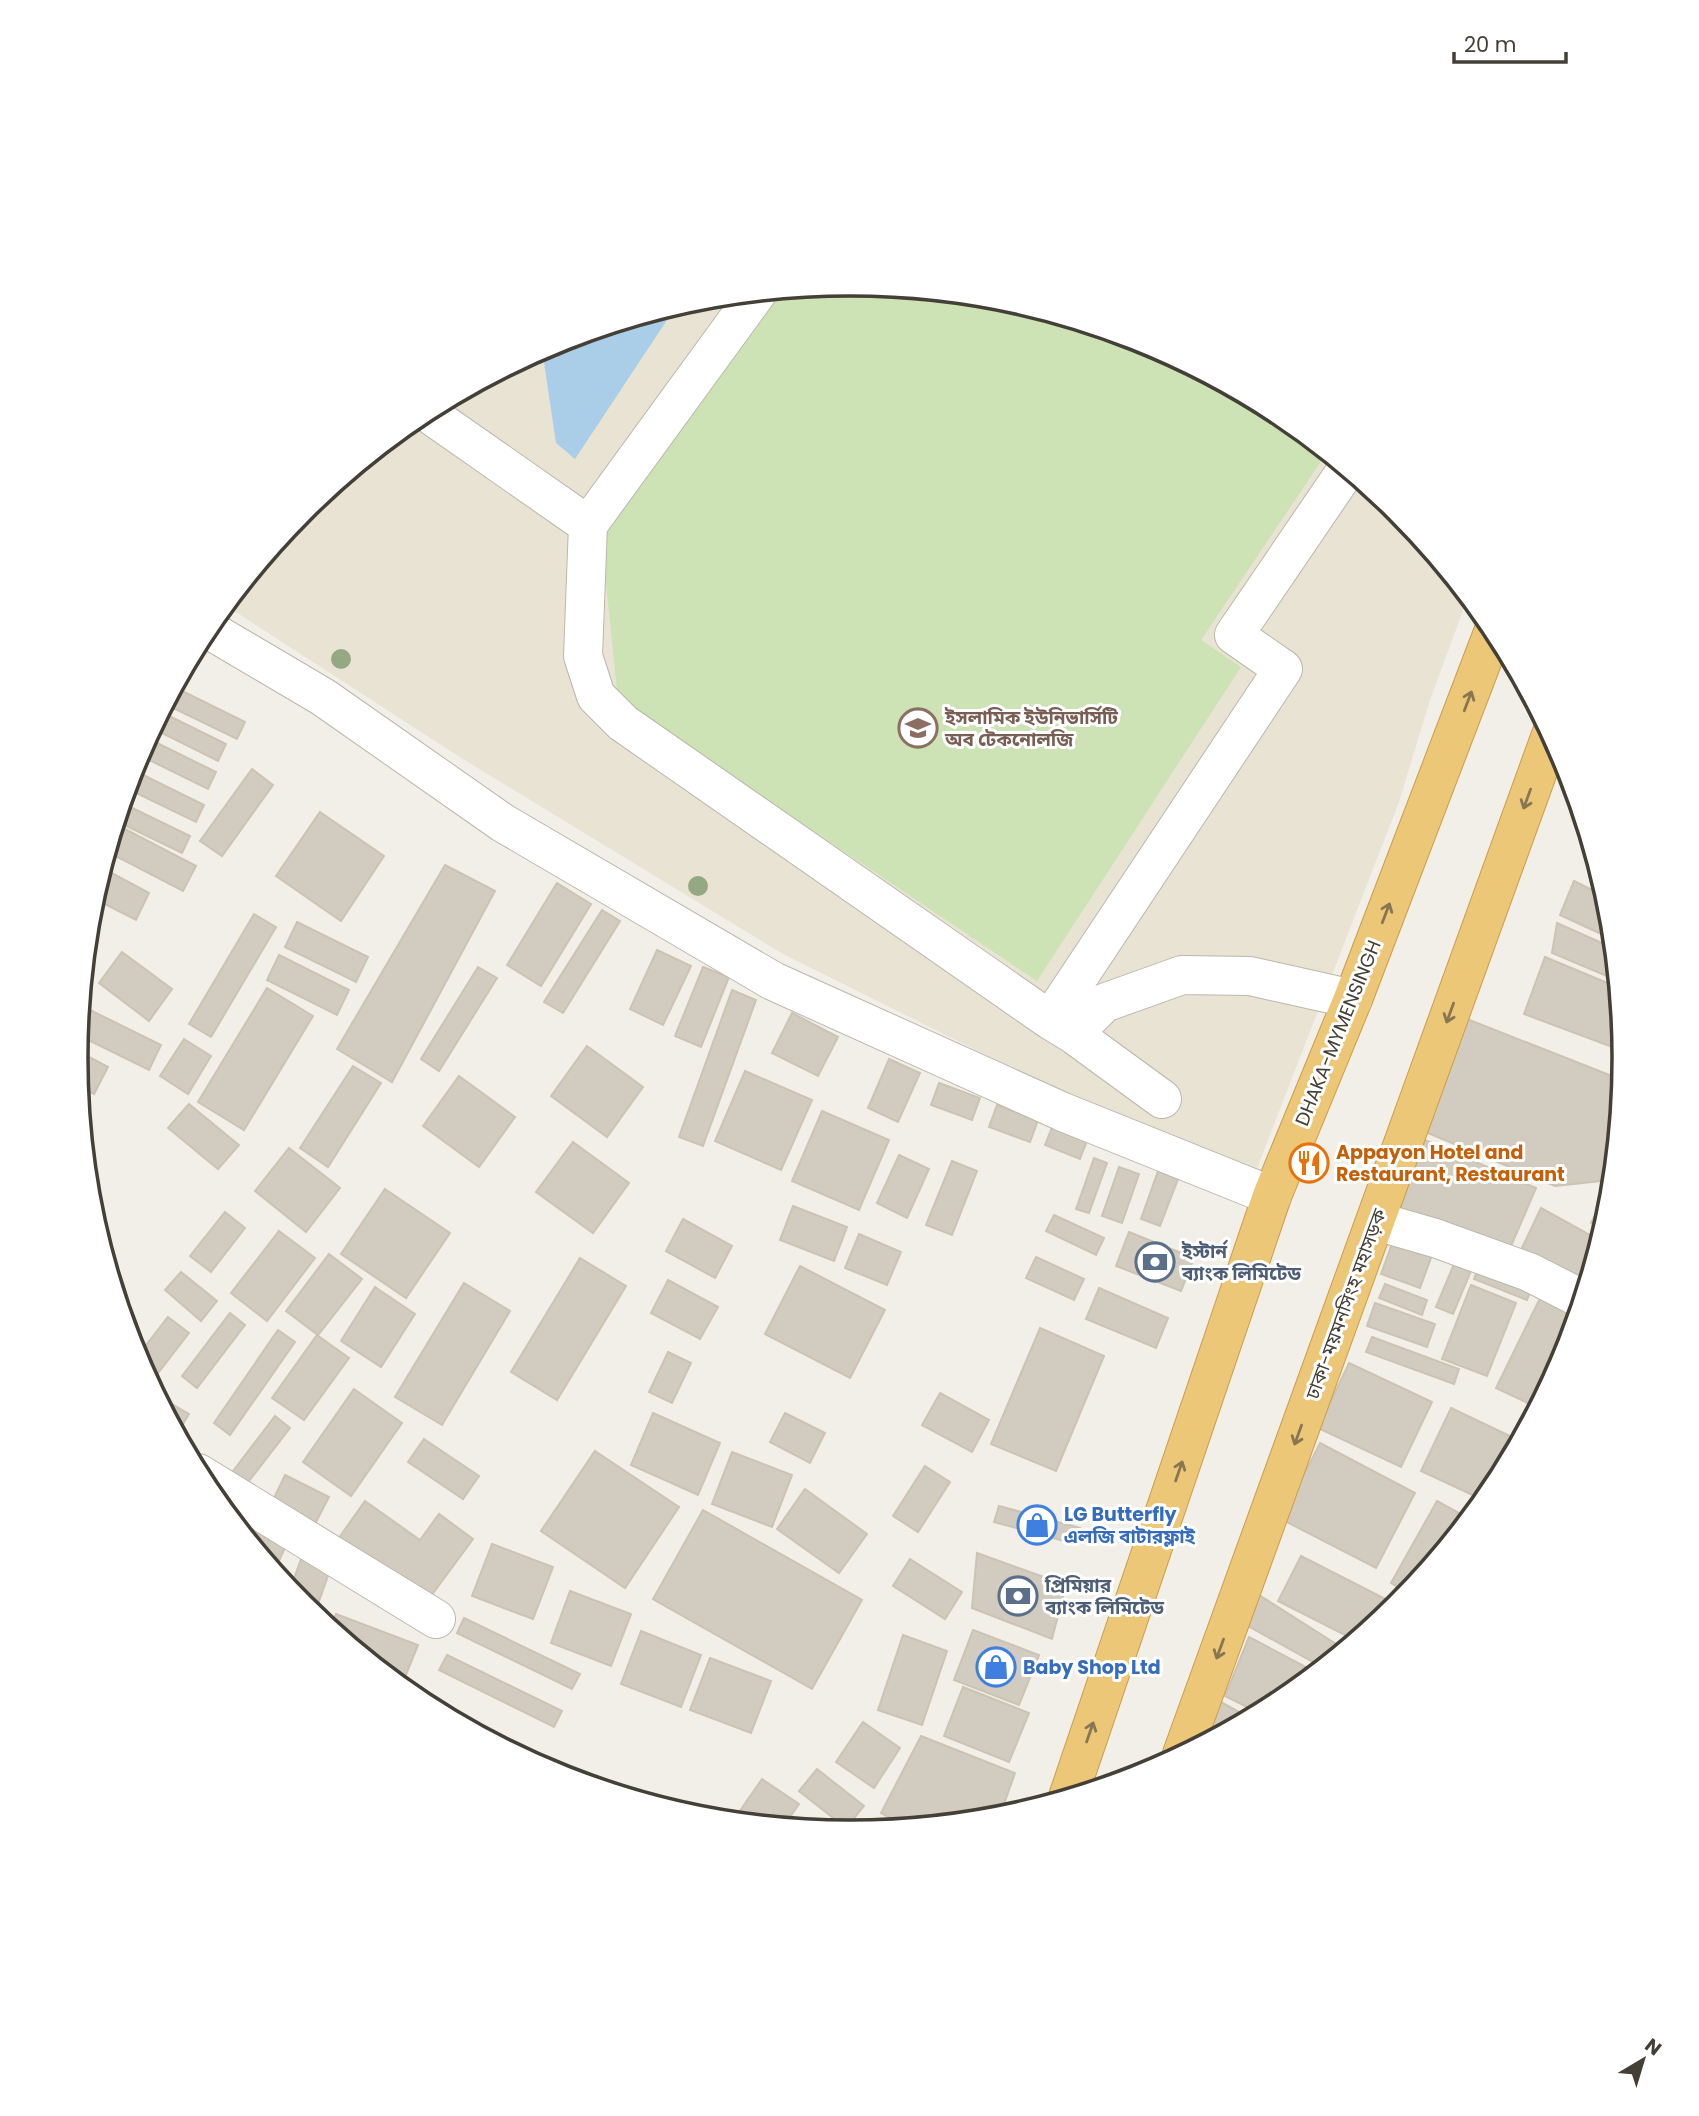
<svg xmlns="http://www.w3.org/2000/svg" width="1699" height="2116" font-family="Poppins,'Noto Sans Bengali',sans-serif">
	<rect width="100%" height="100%" fill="#f2efe8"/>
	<path fill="#e9e3d4" d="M850,284L1001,299L1146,343L1280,414L1397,511L1468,597L1430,700L1399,802L1256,1171L1142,1128L1026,1075L783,954L458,756L225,605L302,510L420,414L554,343L699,299Z"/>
	<path fill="#cde2b5" d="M850,284L1001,299L1146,343L1247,397L1326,454L1201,640L1241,667L1037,981L618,700L601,534L781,290Z"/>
	<path fill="#abcee8" d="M677,305L575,459L556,443L542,349L554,343Z"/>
	<path fill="#d2cbbf" stroke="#ccc3b3" stroke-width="2" d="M176,688L245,722L237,739L167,705Z
		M161,712L226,744L218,761L152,728Z
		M147,738L216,772L208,789L139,755Z
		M252,769L273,785L222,856L200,841Z
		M135,771L204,805L196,822L126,788Z
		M122,803L190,836L182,853L116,821Z
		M320,812L384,856L341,921L276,876Z
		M123,828L196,866L183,891L110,853Z
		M445,865L495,891L392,1082L337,1049Z
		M106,870L149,893L136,920L93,898Z
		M1574,881L1606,897L1609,907L1612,939L1560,915Z
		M557,883L591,904L541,986L507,965Z
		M602,910L620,921L563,1013L544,1002Z
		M254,914L276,927L211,1037L189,1024Z
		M297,922L368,957L356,982L285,947Z
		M1557,923L1613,948L1616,980L1552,953Z
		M657,950L691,966L663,1025L630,1009Z
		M122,952L172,989L149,1021L99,983Z
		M279,955L349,990L337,1015L267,980Z
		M1545,957L1617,987L1623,1051L1524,1014Z
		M478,967L497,978L439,1071L421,1059Z
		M703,967L729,977L701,1047L675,1036Z
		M267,988L313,1016L244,1130L198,1102Z
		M732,990L756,1000L703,1146L679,1137Z
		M90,1010L161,1045L149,1070L78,1035Z
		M792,1013L838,1037L818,1076L772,1053Z
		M1462,1017L1622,1080L1612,1173L1610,1180L1555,1186L1411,1126Z
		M184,1039L211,1056L188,1094L160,1076Z
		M587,1046L643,1087L607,1137L551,1096Z
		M76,1050L108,1067L94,1094L78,1085Z
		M889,1059L920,1073L898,1122L868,1108Z
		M353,1066L381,1083L328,1167L300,1148Z
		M745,1071L812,1100L781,1170L715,1141Z
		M459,1076L515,1117L479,1167L423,1126Z
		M939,1083L980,1098L972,1120L931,1105Z
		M189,1104L239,1145L218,1169L168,1128Z
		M997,1105L1038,1120L1030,1142L989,1127Z
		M822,1111L889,1140L859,1210L792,1181Z
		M1053,1125L1088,1138L1080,1159L1045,1145Z
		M1411,1134L1536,1188L1508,1253L1392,1209Z
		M573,1142L629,1183L593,1233L536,1192Z
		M289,1148L340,1188L306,1232L255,1191Z
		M899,1155L929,1169L907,1218L877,1203Z
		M1094,1158L1107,1163L1089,1213L1076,1209Z
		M952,1161L977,1171L952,1235L926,1225Z
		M1119,1167L1139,1174L1122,1223L1102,1216Z
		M1158,1171L1178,1179L1160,1226L1141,1219Z
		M1611,1185L1609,1209L1602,1231L1591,1223Z
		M385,1189L450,1233L406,1298L341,1254Z
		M793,1206L847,1227L834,1261L780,1240Z
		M1541,1208L1599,1240L1584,1292L1519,1254Z
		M225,1212L245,1228L211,1272L190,1256Z
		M1054,1215L1104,1238L1096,1255L1046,1231Z
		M683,1219L732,1246L715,1278L666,1251Z
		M1397,1230L1436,1244L1420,1288L1381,1274Z
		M279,1231L315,1258L267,1321L231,1293Z
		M1129,1232L1194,1258L1181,1291L1116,1266Z
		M859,1234L901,1252L887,1285L845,1268Z
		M1459,1252L1476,1259L1453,1314L1436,1307Z
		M329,1254L362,1279L318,1335L286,1311Z
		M1036,1257L1084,1279L1074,1300L1026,1278Z
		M580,1258L626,1286L557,1400L511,1372Z
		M1481,1261L1534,1282L1527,1300L1474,1279Z
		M800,1266L885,1310L850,1378L765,1334Z
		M181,1272L217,1301L201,1321L165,1290Z
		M668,1280L718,1307L700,1339L651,1313Z
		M464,1283L510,1311L442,1425L395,1397Z
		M1385,1284L1427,1300L1422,1315L1379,1298Z
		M1471,1285L1516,1303L1487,1376L1442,1359Z
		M375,1287L415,1314L381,1367L341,1341Z
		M1099,1288L1168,1318L1156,1348L1086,1319Z
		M1545,1288L1580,1305L1566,1352L1536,1407L1496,1388Z
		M1375,1303L1435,1324L1427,1347L1367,1326Z
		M230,1313L245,1325L197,1388L182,1376Z
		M168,1317L189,1333L155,1377L140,1365L136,1358Z
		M1040,1328L1104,1356L1056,1471L991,1444Z
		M278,1330L295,1342L230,1435L214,1423Z
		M317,1335L349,1358L304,1420L272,1398Z
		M1372,1337L1459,1369L1454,1384L1366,1352Z
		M668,1352L691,1363L672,1403L649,1392Z
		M1349,1363L1432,1402L1401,1467L1318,1428Z
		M354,1389L402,1423L351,1496L303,1462Z
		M940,1393L989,1420L972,1452L922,1425Z
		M155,1394L189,1414L177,1434Z
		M1451,1408L1514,1438L1483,1500L1421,1471Z
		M653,1413L720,1443L698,1495L631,1465Z
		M785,1413L825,1433L810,1463L770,1442Z
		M275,1416L290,1428L242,1490L227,1479Z
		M424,1439L479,1476L463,1499L408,1462Z
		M1320,1443L1415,1493L1376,1568L1281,1519Z
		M595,1451L679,1507L625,1588L541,1531Z
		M732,1452L792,1475L772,1527L712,1504Z
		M925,1466L950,1482L918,1532L893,1516Z
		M285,1475L329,1497L315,1524L272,1502Z
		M805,1489L867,1534L839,1573L777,1529Z
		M365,1501L420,1540L439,1514L473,1539L425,1604L336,1542Z
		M1437,1501L1468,1518L1407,1593L1391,1583Z
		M999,1506L1080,1528L1075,1544L994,1522Z
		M703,1510L862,1600L812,1689L653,1599Z
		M256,1529L287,1543L274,1572L250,1542Z
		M492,1544L553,1567L533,1619L472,1596Z
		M977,1553L1066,1585L1052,1639L972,1608Z
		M1301,1556L1397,1605L1355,1640L1278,1601Z
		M301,1559L330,1570L314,1615L302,1605L290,1590Z
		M910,1559L962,1592L945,1619L893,1586Z
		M570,1591L631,1614L611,1666L551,1643Z
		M1259,1595L1344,1649L1322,1667L1248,1626Z
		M336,1614L418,1645L401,1687L330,1628Z
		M464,1618L580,1674L572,1689L457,1633Z
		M973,1630L1039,1655L1019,1705L954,1680Z
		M641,1631L701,1655L681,1707L621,1684Z
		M903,1635L947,1651L922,1725L878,1710Z
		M1249,1637L1315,1672L1279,1702L1259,1713L1225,1696Z
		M447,1655L562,1711L554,1727L439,1670Z
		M710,1658L771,1681L751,1733L690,1710Z
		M963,1687L1029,1713L1009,1762L944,1736Z
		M416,1694L448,1706L445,1715L419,1702L414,1698Z
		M1219,1701L1250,1718L1200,1744Z
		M863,1722L900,1748L874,1788L836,1762Z
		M921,1736L1015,1773L999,1818L907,1827L881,1813Z
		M817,1769L864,1806L846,1828L799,1791Z
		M762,1779L799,1804L784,1826L740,1821L735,1818Z"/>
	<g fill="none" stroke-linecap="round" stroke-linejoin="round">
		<g stroke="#bcb7ac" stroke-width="40">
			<path id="minor" d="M757,293L588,525L583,656L596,696L623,723L1050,1020L1073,1034L1162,1099
				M425,411L588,525
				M206,628L323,697L503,823L773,981L1063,1112L1272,1196
				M1050,1020L1283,669L1234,635L1347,469
				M1073,1034L1104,1003L1182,975L1250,976L1353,999
				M1376,1221L1435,1238L1529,1272L1582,1299
				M198,1473L436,1619"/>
		</g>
		<g stroke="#cb9d49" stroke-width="40">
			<path id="highway" d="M1182,1754L1551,735
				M1068,1797L1272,1196L1353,999L1494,630"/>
		</g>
		<use href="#minor" stroke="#fff" stroke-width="38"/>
		<use href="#highway" stroke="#edc778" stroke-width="38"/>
	</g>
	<g fill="#94a983">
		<circle cx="341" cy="659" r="10"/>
		<circle cx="698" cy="886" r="10"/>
	</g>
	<defs><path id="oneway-shaft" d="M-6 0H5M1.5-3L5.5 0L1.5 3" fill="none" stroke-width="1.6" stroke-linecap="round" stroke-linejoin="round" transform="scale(1.75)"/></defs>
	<g stroke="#887651">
		<use href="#oneway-shaft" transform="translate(1468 701) rotate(-69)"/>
		<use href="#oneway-shaft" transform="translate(1527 799) rotate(110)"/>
		<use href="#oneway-shaft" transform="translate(1386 913) rotate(-69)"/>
		<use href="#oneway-shaft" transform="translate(1450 1013) rotate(110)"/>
		<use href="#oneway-shaft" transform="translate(1298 1435) rotate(110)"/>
		<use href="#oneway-shaft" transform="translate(1179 1471) rotate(-71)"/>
		<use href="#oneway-shaft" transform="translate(1220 1649) rotate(110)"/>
		<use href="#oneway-shaft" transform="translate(1090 1732) rotate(-71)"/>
	</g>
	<defs>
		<g id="university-ring" transform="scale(2.0125)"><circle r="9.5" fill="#fff" stroke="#8d6e63" stroke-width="1.5"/><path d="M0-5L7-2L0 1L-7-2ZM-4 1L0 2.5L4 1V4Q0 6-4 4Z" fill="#8d6e63"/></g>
		<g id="restaurant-ring" transform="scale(2.0125)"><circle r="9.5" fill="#fff" stroke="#e8710a" stroke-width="1.5"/><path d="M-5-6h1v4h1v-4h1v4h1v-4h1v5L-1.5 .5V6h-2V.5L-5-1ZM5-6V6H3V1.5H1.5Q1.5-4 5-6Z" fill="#e8710a"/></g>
		<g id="bank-ring" transform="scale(2.0125)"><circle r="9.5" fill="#fff" stroke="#5c6f8a" stroke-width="1.5"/><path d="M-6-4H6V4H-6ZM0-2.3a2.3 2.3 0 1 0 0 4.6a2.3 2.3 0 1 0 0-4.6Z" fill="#5c6f8a"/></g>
		<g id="shop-ring" transform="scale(2.0125)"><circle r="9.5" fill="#fff" stroke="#3f7fe0" stroke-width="1.5"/><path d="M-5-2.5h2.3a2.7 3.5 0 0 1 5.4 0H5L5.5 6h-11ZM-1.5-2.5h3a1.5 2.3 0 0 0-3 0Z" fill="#3f7fe0"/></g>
	</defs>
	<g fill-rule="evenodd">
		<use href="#university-ring" x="918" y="728"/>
		<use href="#restaurant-ring" x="1309" y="1163"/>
		<use href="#bank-ring" x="1155" y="1262"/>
		<use href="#shop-ring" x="1037" y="1525"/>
		<use href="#bank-ring" x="1018" y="1596"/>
		<use href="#shop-ring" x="996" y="1667"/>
	</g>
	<g text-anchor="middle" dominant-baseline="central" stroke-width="6" stroke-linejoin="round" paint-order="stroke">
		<g font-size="19" font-weight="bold" fill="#785e54" stroke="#fff" text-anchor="start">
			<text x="945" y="717">ইসলামিক ইউনিভার্সিটি<tspan x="945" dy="22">অব টেকনোলজি</tspan></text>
		</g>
		<g font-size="19" fill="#444037" stroke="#fff">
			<text transform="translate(1338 1033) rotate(-68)">DHAKA-MYMENSINGH</text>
			<text transform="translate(1346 1304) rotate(-70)">ঢাকা-ময়মনসিংহ মহাসড়ক</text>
		</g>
		<g font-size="19" font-weight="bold" fill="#c56008" stroke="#fff" text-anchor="start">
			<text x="1336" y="1152">Appayon Hotel and<tspan x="1336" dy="22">Restaurant, Restaurant</tspan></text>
		</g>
		<g font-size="19" font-weight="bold" fill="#4e5e75" stroke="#fff" text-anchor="start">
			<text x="1182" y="1251">ইস্টার্ন<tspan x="1182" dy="22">ব্যাংক লিমিটেড</tspan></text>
			<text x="1045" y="1585">প্রিমিয়ার<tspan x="1045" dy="22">ব্যাংক লিমিটেড</tspan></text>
		</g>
		<g font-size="19" font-weight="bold" fill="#366cbe" stroke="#fff" text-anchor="start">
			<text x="1064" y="1514">LG Butterfly<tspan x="1064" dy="22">এলজি বাটারফ্লাই</tspan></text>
			<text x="1023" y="1667">Baby Shop Ltd</text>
		</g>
	</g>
	<path d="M0 0H1699V2116H0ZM88 1058a762 762 0 1 1 1524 0a762 762 0 1 1-1524 0Z" fill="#fff" fill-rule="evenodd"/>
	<path fill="none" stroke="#444037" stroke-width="3.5" d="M88 1058a762 762 0 1 1 1524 0a762 762 0 1 1-1524 0Z"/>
	<g transform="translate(1643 2060) rotate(38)" stroke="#ffffff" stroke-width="5" paint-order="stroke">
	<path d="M0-5L12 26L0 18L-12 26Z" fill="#444037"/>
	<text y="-10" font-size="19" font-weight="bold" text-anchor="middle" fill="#444037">N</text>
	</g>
	<path d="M1454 52v10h112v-10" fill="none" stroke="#444037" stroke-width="3.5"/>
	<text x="1464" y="52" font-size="21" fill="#444037" stroke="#ffffff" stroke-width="5" paint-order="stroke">20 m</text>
</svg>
